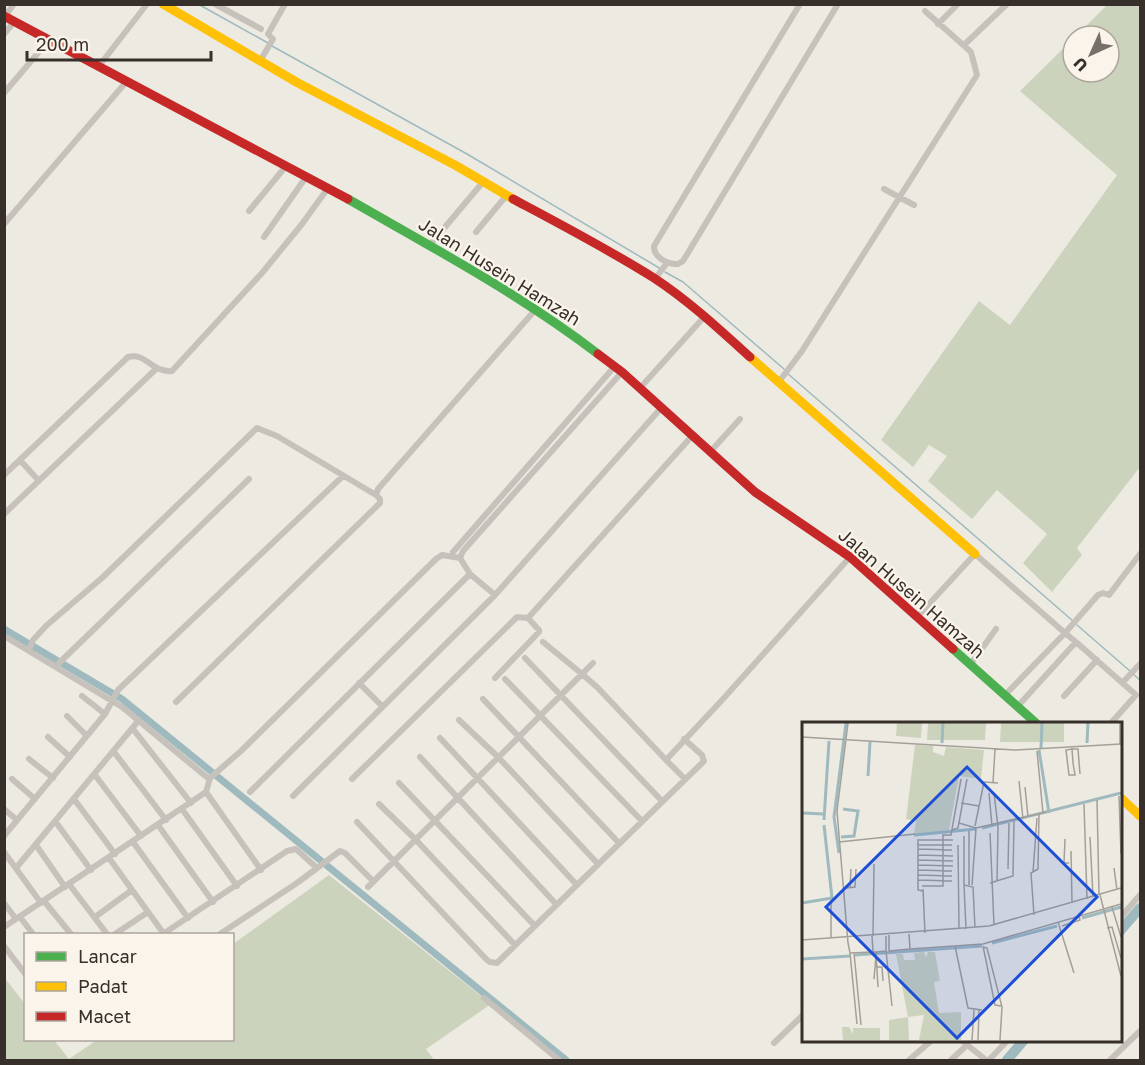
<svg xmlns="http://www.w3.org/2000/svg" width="1145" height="1065" font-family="'Golos Text',sans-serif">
	<rect width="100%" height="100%" fill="#edeae2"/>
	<path fill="#ccd3bc" d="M1108,4L1140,5V467L1077,548L1082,555L1052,592L1023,563L1047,534L997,490L972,519L928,481L947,456L929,445L913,467L881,440L979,301L1010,325L1117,175L1020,91L1073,39V72H1109V36H1076Z
		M329,875L491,1004L426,1049L434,1060H5L4,977L25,1004L26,1040H54L69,1059L97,1040H232L233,944Z"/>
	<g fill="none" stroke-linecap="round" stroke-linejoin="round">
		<path stroke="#9fbabe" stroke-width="1.5" d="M198,4L268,43
			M272,46L467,154L661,269
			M665,272L683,282L784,369
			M787,373L1073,621
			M1077,625L1130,671
			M1133,674L1140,680"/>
		<path stroke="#9fbabe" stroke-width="7" d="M4,629L122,699L566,1060"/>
		<path stroke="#9fbabe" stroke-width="10" d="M1120,931L1140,908
			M1007,1060L1024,1040"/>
		<path stroke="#c6c2bb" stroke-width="6" d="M215,4L261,29
			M800,4L654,246C653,257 668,265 678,264L683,261L838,4
			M5,16L14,4
			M938,24L958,4
			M4,34L15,21
			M965,44L1007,4
			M260,61L273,39L268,34L285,4
			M99,66L147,4
			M4,93L38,53L47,38
			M884,189L914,205
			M249,211L286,166
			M4,224L127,81
			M476,232L506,196
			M264,237L306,177
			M429,246L483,182
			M657,276L667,263
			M778,383L802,351L977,75L971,52L925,11
			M640,388L705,316
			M710,452L740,419
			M20,460L39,481
			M4,475L128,357C146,352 152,373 172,371L262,273L302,224L328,188
			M4,514L157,368
			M453,552L615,366
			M495,595L662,407
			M917,617L975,554L1065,633L1005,695
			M528,618L692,436
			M4,636L122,707L209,779
			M543,642L582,674L593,663
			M1076,642L1065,633L1098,595L1103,593L1109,595L1140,554
			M29,650L33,640L47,625L103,577L257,428L277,436L376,495
			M525,658L662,801
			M970,665L996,629
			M56,666L249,479
			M505,679L642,821
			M1123,682L1140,664
			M359,683L382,706
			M82,696L105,714
			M1064,696L1097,660
			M483,699L619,843
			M176,702L380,503V499L376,495L378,489L536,309
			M1017,707L1076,642L1136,695L1111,723
			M67,716L87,736
			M459,720L498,757L598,864
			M133,729L191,803
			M48,737L70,757
			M440,738L576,884
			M114,752L166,820
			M420,757L556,904
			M29,759L53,778
			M95,775L141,836
			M12,779L35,799
			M352,779L517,617L528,618L539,630V632L495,678
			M685,779L666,760L723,699L850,557
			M399,783L535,926
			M250,792L470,574
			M293,796L495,595L470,574L460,558L463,551L622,372
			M74,799L115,854
			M379,804L415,839L515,945
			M4,809L17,820
			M182,809L237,886
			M55,821L91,870
			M357,822L487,960L490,962L497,963L704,761L702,755L684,739
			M158,825L213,902
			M4,836L105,714L118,690L343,476
			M133,842L188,918
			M36,845L65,887
			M4,852L41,903
			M109,858L164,934
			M16,868L139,720
			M261,870L206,792L210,778L241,751L436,559L442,555L460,558
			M69,884L107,934
			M368,887L582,674L598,688L666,760
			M44,901L71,934
			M4,903L16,919
			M20,917L33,934
			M95,917L132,890
			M1120,918L1140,895
			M4,927L206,792
			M115,934L148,912
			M163,934L287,851L296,849L317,868
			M220,934L297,883L340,851L345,853L373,881
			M4,946L26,975
			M484,998L559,1060
			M961,1040L986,1060
			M774,1043L803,1015
			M909,1060L932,1040
			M951,1060L967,1045
			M989,1060L1008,1040
			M1110,1060L1140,1031"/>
		<path stroke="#4caf50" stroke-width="9" d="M348,199C433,248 520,294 598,354
			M953,649L1036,723"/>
		<path stroke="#ffc107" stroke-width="9" d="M163,4L298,83L455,165L513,199
			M750,357L975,554
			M1120,797L1140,816"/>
		<path stroke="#c62828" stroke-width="9" d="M4,16L348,199
			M513,199C560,224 608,249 654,278C689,301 719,329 750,357
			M598,354L622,372L755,492L850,557L953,649"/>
	</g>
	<g text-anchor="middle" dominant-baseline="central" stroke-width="4.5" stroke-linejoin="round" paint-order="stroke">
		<g font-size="18" fill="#372f29" stroke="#faf4ea">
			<text transform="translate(500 271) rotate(32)">Jalan Husein Hamzah</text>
			<text transform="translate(912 593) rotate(41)">Jalan Husein Hamzah</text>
		</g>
	</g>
	<g transform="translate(802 722)">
		<rect width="320" height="320" fill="#edeae2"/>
		<path d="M95,1H120L119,16L94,14ZM126,1H184L183,18H125ZM199,1H262V20H198ZM113,23L131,24V30L142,34L144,25L182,28L179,57L157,54L147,108L112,113L114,99L104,97ZM122,230L124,236L126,230H133L138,259L132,260L137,291L159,290V318H117L122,293L106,295L107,318H87V298L106,295L94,232H101L102,238H113L112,231ZM40,305H47L51,312V306H78V318H41Z" fill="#ccd3bc"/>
		<path fill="none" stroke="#9fbabe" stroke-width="3" d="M140,21L141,1M285,21L286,1M239,26L240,1M237,28L247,91M66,54L68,20M0,91L22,92M22,98L27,19M180,106L319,71M112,113L174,107M39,115L52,114L56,89L41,87M37,131L32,95L44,1M0,181L30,176L22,103M280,196L319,185M190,221L255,204M53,233L180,224M0,237L48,234"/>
		<path fill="none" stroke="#a49f98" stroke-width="1.5" d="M46,1L35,89L46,221L48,231L71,230M318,1V22M0,15L213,28L319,22M270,24V27L271,41L273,53H267L264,28L270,27H276L278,52M235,29L241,91M217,59L221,97M191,61L193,27M223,65L226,95M187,71L190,104M192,71L196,105L195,159M317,74L319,132M295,78L297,173M159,81L177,84M282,82L285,177M157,101L174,106L170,163M173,104L182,60L196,61M174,106L245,90M150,108L156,106L165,57M188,111L192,203M141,113H149L159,57M162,114V163L171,165L173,206M288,115L291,175M263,117L262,141H267M37,120L113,112M116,123H150M156,123L157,207M116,127L150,128M269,129L270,181M116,133L151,134M116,138L151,139M116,143L151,144M312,146L315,168M206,147L207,101M116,148L150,149M231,150L235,96M116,153L150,154M116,158L150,159M188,161L211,154L212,99M162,163L164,207M167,163V109M120,164H141V112M44,166L53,165L54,147M48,166L49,147M121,167L123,211M121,169L116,168V118H151M298,173L319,254M29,181V216M310,185L319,215M232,193L229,151L236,147L237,92M256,200L272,251M260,204L278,198L277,194M305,206L310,205L319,236M87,213V229L108,227L107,212M70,214L71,230H74L84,229V214M71,214L72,142M0,218L187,204L319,166M153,224L166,286L180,288M181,224L193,283L199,284M181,225L185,226L200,285L198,318M108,227L181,222L319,182M84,229L90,284M74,230L76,265M48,231L55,302M52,231L59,303M74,245H80L81,259M72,257L74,234M170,318L172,288M176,318L177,288"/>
		<path fill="#1d4ed8" fill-opacity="0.15" stroke="#1d4ed8" stroke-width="3" d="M165,45L295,175L155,316L24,185Z"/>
		<rect width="320" height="320" fill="none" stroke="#372f29" stroke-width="3"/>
	</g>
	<rect width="1145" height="1065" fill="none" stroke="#372f29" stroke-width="12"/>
	<rect x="24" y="933" width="210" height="108" fill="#faf4ea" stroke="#aca59d" stroke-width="1.5"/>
	<rect x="36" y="952" width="30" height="9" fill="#4caf50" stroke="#aca59d" stroke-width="1.5"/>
	<text x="78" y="963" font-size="18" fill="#372f29">Lancar</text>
	<rect x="36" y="982" width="30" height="9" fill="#ffc107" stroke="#aca59d" stroke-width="1.5"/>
	<text x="78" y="993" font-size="18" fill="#372f29">Padat</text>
	<rect x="36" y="1012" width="30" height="9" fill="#c62828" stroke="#aca59d" stroke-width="1.5"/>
	<text x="78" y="1023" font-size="18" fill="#372f29">Macet</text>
	<g transform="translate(1091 54) rotate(225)"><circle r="28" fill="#faf4ea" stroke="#aca59d" stroke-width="1.5"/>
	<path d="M0-4.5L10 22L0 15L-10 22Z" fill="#77706a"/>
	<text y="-9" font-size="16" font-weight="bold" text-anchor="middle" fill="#372f29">U</text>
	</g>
	<path d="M27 51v9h184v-9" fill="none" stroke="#372f29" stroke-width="3"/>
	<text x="36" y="51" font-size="18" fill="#372f29" stroke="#faf4ea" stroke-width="4.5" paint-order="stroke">200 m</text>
</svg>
